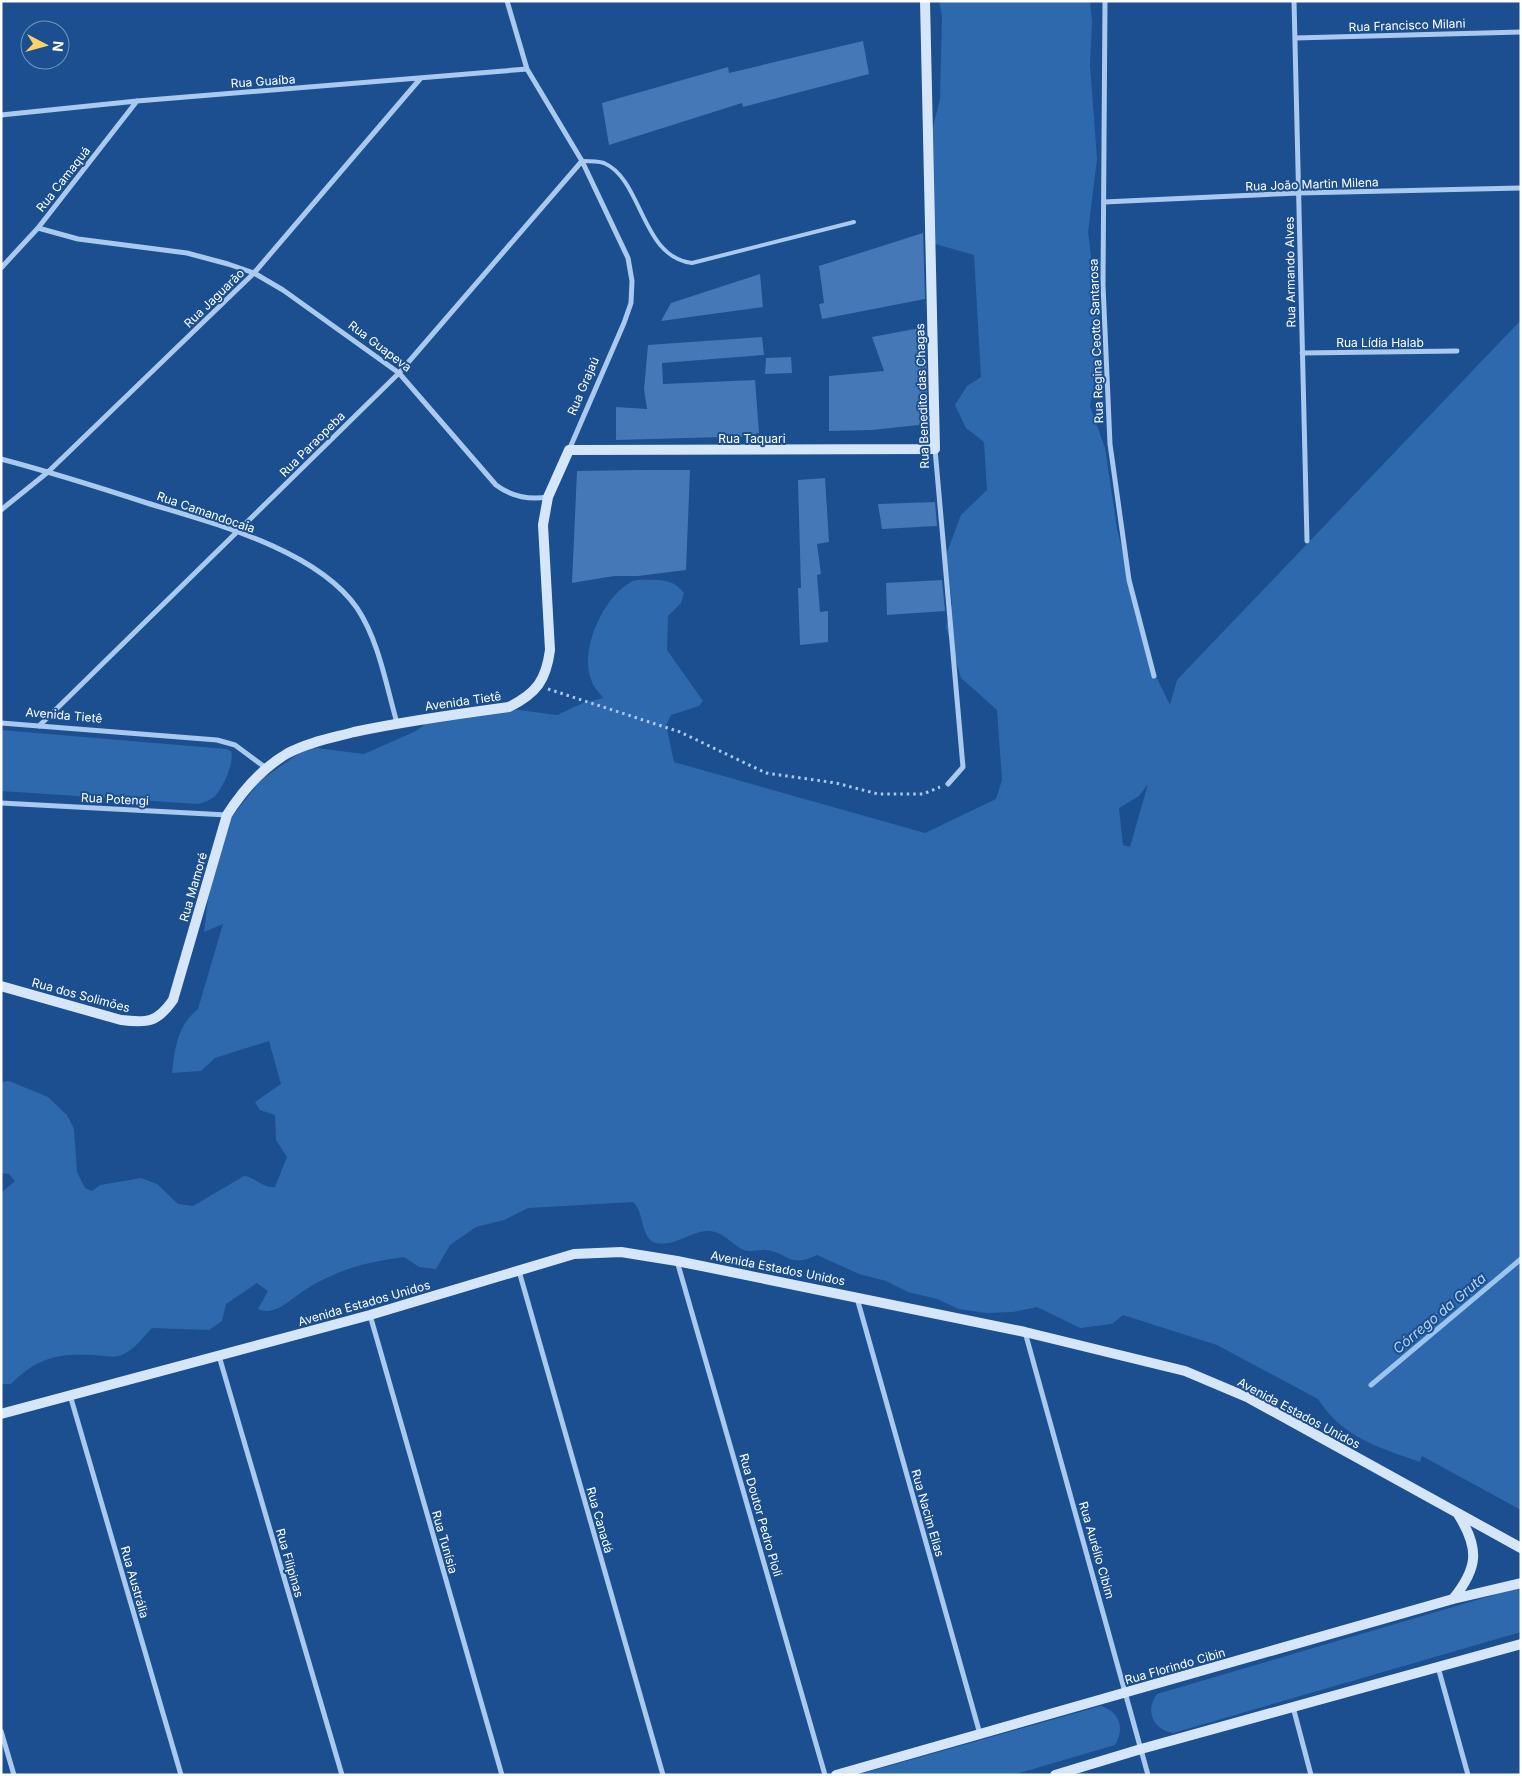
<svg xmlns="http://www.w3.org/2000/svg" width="1522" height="1776" font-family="Inter,sans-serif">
	<rect width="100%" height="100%" fill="#1b4f8f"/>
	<path fill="#2e69ad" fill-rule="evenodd" d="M939,1H1090L1092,21L1090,65L1097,159L1088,232L1102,342L1090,406L1105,448L1117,529L1151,666L1170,705L1177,680L1521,320V1510L1422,1456L1420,1462C1380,1448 1342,1437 1318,1399L1217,1345L1123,1315L1112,1324L1080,1328L1037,1307L1013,1312L986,1313L959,1309L937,1299L908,1292L886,1281L859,1274L817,1255C790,1268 789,1254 767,1250C760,1249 751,1253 744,1250C734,1246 726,1235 715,1232C695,1226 677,1248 656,1243C640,1239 645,1212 633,1202L528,1208L504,1220L476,1227L450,1245L436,1269L419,1267L404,1257C382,1260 360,1264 340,1272C328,1277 315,1283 305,1290C292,1298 275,1317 258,1309L268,1291L257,1283L226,1304L222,1321L209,1330L152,1328C142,1338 133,1352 119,1356C112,1358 100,1355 92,1355C57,1353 35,1359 11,1384H1V1193L15,1181L9,1174L1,1173V1082L9,1081L48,1097L67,1115L74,1129L77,1172L85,1188L92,1191L100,1185L141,1178L157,1184L178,1204L193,1206L244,1176C255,1177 264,1189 275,1187L287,1157L276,1140L275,1115L260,1110L255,1102L281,1084L269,1041L215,1058L201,1071L172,1073C175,1048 177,1026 198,1009L223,924L204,932L211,875L226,824L261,780L308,747L364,754L416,731L437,715L496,707L557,715L583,703L603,698C600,693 594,688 592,682C578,652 603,597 631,582C637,579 647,580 654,580C666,580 676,582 684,593L681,603L668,616L667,650L703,701L699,706L671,715L666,725L674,762L925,833L996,799L1002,780L997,710L961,678L946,627L952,604L946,555L961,515L987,490L984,442L966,428L955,405L967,386L981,377L974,255L925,241V159L940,99L942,16ZM1148,784L1130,847L1123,845L1119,808L1139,796Z
		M1,730L226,749L231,751C235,762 223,787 216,795C211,800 205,802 198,804L1,791Z
		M1521,1587V1632L1173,1733C1152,1729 1145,1710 1157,1694Z
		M1101,1706C1120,1712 1125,1728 1115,1745L1013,1775H857Z"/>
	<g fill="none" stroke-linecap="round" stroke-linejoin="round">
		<path stroke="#9cc4f0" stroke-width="5" d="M1371,1385L1521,1259"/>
	</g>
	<path fill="#4478b7" d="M863,41L869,74L743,107L742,103L609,145L602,103L728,67L729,73Z
		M923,233L925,299L822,319L819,304L824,303L819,266Z
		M760,274L763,307L661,321L671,303Z
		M925,327L928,424L872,430L829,431V376L884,371L872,337Z
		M762,337L764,355L662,363L663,384L755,380L759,433L723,441L724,437L616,440V407L647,409L644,389L648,345Z
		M791,357L792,373L765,374L766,358Z
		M642,470H690L686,570L638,576H614L572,583L577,471Z
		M825,478L829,542L817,544L821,574L817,575L820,612L828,611V642L800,645L798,588H801L798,480Z
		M935,502L937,526L882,529L878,504Z
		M942,580L945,611L887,615L886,583Z"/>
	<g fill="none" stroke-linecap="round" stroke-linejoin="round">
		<path stroke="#a9c9ee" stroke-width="3" stroke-dasharray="2.5 4" stroke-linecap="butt" d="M548,689L680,732L766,773L836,783L878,794H923L940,787"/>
		<path stroke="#a9c9ee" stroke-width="4" d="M582,161C588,161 598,161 604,163C643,180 641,257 692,263L854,222"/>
		<path stroke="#a9c9ee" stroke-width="5" d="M507,1L527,69L582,161L628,258L632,281L631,303L624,323L569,450
			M1105,1L1103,285L1110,444L1129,580L1154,676
			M1294,1L1307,541
			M1295,38L1521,32
			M1,115L137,101L527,69
			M1104,202L1299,193L1521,188
			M38,228L78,239L187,253L228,264L254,273L283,290L399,373L496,485C512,497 529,500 548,497
			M1,268L38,228L137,101
			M1302,353L1457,351
			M935,449L963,767L948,784
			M1,459C50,472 98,487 147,503C212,523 316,549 357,608C379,641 386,685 397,723
			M1,510L48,472L254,273L420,79
			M1,723L217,740L235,745L266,768
			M39,726L399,373L582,161
			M1,803L227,815
			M677,1261L825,1775
			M519,1271L663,1775
			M857,1298L980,1734
			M370,1315L502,1775
			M1025,1332L1148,1775
			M219,1356L342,1775
			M70,1395L181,1775
			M1438,1667L1468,1775
			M1293,1707L1311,1775
			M1,1731L14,1775"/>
		<path stroke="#d6e6fa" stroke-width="10" d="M1,986L121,1020C147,1023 157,1023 173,1000L227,815C243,790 262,768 288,753C309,742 332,738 354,732C405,721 457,714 509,707C537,693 546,680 550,650L543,525L548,497L569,450L935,449L925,1
			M1,1414L370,1315L574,1254L621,1252L677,1261L1025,1332L1185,1371L1249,1398L1521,1548
			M1453,1599C1478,1568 1480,1549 1458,1514
			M836,1775L1453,1599L1521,1583
			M1055,1775L1141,1749L1521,1644"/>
	</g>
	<g text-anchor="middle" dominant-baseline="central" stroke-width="4" stroke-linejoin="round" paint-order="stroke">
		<g font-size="12" fill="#fff" stroke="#1b4f8f">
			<text transform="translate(1407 25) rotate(-2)">Rua Francisco Milani</text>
			<text transform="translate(263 81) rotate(-4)">Rua Guaíba</text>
			<text transform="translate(63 179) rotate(-52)">Rua Camaquá</text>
			<text transform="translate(1312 184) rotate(-2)">Rua João Martin Milena</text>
			<text transform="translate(1290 272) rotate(-91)">Rua Armando Alves</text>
			<text transform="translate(214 298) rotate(-44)">Rua Jaguarão</text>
			<text transform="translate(1096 341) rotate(-92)">Rua Regina Ceotto Santarosa</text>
			<text x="1380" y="342">Rua Lídia Halab</text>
			<text transform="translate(380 346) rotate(37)">Rua Guapeva</text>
			<text transform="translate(583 386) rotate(-67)">Rua Grajaú</text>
			<text transform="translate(922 396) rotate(-92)">Rua Benedito das Chagas</text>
			<text x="752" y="438">Rua Taquari</text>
			<text transform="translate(312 444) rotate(-45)">Rua Paraopeba</text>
			<text transform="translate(206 512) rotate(19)">Rua Camandocaia</text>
			<text transform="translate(463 701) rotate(-8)">Avenida Tietê</text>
			<text transform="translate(64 715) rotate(5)">Avenida Tietê</text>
			<text transform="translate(115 799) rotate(3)">Rua Potengi</text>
			<text transform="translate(193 887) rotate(-74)">Rua Mamoré</text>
			<text transform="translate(81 995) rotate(15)">Rua dos Solimões</text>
			<text transform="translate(778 1268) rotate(11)">Avenida Estados Unidos</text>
			<text transform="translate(364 1303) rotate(-16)">Avenida Estados Unidos</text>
			<text transform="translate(1299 1413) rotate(28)">Avenida Estados Unidos</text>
			<text transform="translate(928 1513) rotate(74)">Rua Nacim Elias</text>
			<text transform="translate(761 1515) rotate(74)">Rua Doutor Pedro Pioli</text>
			<text transform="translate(600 1520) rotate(74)">Rua Canadá</text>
			<text transform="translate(445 1542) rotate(74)">Rua Tunísia</text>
			<text transform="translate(1097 1550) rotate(74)">Rua Aurélio Cibim</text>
			<text transform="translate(290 1563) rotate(74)">Rua Filipinas</text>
			<text transform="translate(135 1582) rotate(74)">Rua Austrália</text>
			<text transform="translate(1175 1666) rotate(-16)">Rua Florindo Cibin</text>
		</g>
		<g font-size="14" font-style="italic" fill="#b5d3f5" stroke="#1b4f8f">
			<text transform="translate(1439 1313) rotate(-40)">Córrego da Gruta</text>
		</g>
	</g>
	<rect width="1522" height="1776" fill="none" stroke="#ffffff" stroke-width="5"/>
	<g transform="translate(45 45) rotate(96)"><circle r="24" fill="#1b4f8f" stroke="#7695bc"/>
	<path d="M0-4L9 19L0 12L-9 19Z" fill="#ffd166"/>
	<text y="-8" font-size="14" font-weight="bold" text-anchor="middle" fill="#ffffff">N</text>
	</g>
</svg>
